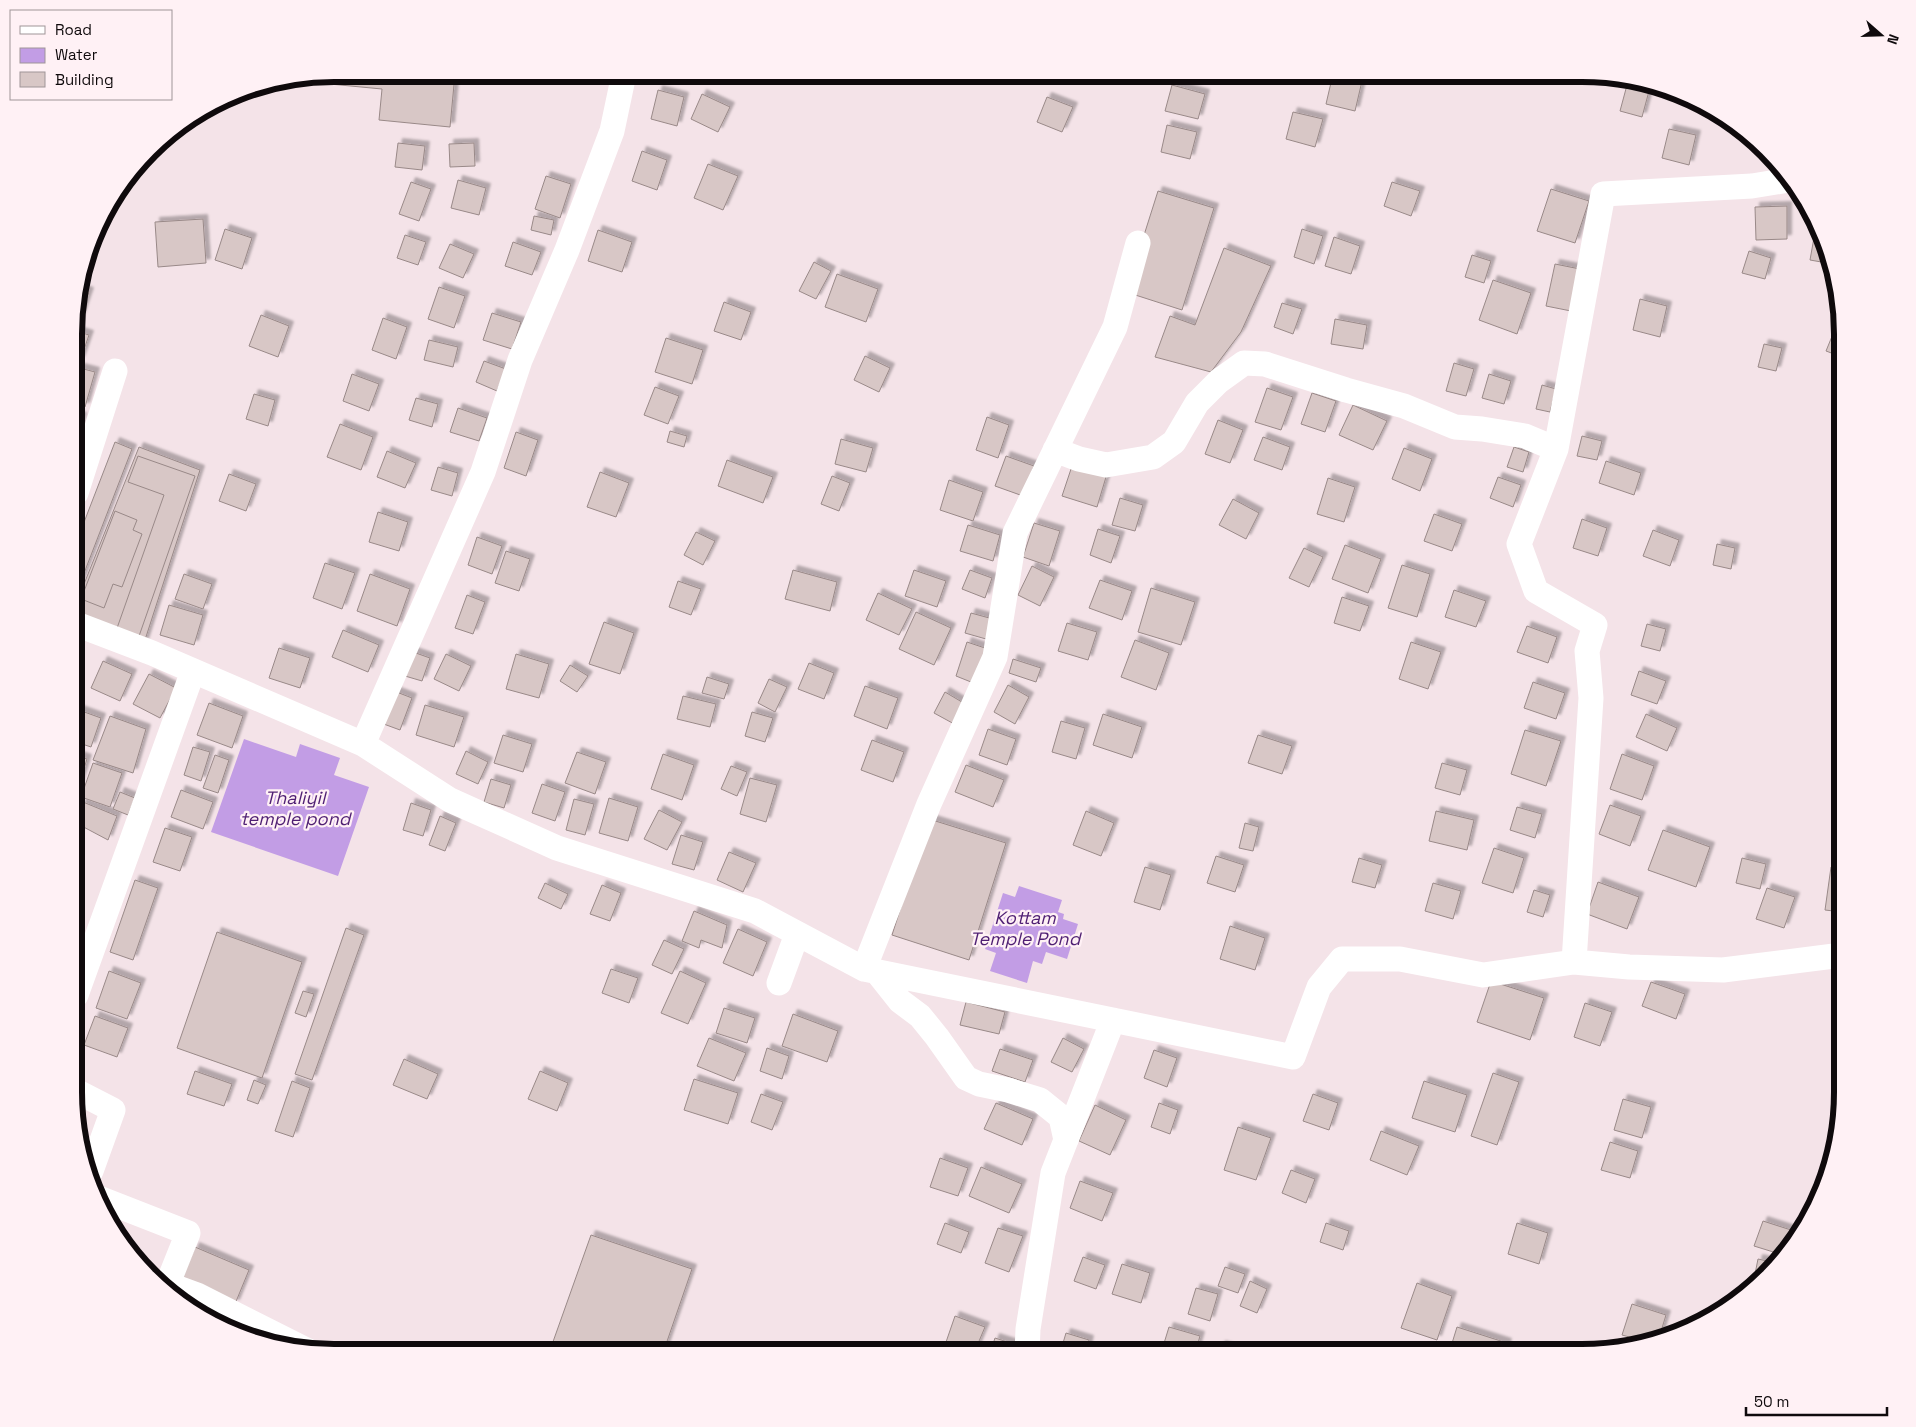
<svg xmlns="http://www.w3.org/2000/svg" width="1916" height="1427" font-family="'Space Grotesk',sans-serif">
	<defs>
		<filter id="shadow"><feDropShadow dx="4.5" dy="-4.5" stdDeviation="1" flood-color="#0004"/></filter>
	</defs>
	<rect width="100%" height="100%" fill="#f4e3e8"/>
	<path fill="#c29de5" d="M244,739L296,757L300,744L340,758L334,775L369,787L338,876L211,832Z
		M1019,886L1062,900L1058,912L1064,914L1063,919L1078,924L1067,959L1046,952L1042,964L1033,961L1027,983L990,971L996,953L985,949L1003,893L1015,897Z"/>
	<path fill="#d8c7c6" stroke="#998988" filter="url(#shadow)" d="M335,74H455L450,127L379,120L382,89L298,81Z
		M1333,74L1362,81L1355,111L1326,104Z
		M1172,85L1205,94L1198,119L1165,111Z
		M1627,85L1649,91L1642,117L1620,111Z
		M658,90L684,97L677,126L651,119Z
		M702,94L730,107L718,132L691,119Z
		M1047,97L1073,107L1062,132L1037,122Z
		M1293,112L1323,119L1315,147L1286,139Z
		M1167,125L1197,132L1190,159L1161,152Z
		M1669,129L1696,135L1689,165L1662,158Z
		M398,143L425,146L422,170L395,167Z
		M474,143L475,166L450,167L449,144Z
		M642,151L667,160L657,190L632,181Z
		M708,164L738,176L723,210L694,198Z
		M546,176L571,184L560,218L535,209Z
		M458,180L486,188L479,215L451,208Z
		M411,182L431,189L419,221L399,214Z
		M1392,182L1420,191L1411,216L1384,206Z
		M1551,189L1589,201L1575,243L1537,231Z
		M1158,191L1214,208L1182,310L1126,292Z
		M1799,196L1811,213L1801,214Z
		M1787,206V239L1756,240L1755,207Z
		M534,216L554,220L551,235L531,230Z
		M203,219L206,263L158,267L155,222Z
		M225,229L252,238L242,269L215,260Z
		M1302,229L1323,236L1314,264L1294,257Z
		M598,230L632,242L622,272L588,261Z
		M1815,232L1819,233L1827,263L1810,260Z
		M405,235L426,242L418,265L397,258Z
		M1334,237L1360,246L1351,274L1325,266Z
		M513,242L541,252L532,275L505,266Z
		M450,244L474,254L463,278L439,268Z
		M1224,248L1271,266L1241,332L1211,372L1155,357L1170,316L1195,325Z
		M1749,251L1771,258L1765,279L1742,273Z
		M1472,255L1491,261L1484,283L1465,277Z
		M814,262L831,271L816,299L799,291Z
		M1555,264L1580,269L1571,311L1546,306Z
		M837,274L878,289L866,322L825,307Z
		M1493,280L1531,293L1517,334L1479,320Z
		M439,287L465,296L454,328L428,319Z
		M80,289L89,292L76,330V301Z
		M1640,299L1667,306L1660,337L1633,330Z
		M724,302L751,312L741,340L714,331Z
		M1282,303L1302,309L1293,334L1274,327Z
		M492,313L521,322L512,349L483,340Z
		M261,315L289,326L278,357L249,346Z
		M383,318L407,327L396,359L372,350Z
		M1335,319L1367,325L1363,349L1331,344Z
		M1835,329L1842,332V357L1826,351Z
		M76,331L89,335L80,361L76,360Z
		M666,338L703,350L692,384L655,372Z
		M429,340L458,347L453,367L424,360Z
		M1764,344L1782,348L1776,371L1758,367Z
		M865,356L890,368L879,392L854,380Z
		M484,361L506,369L497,391L476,382Z
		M1454,363L1474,369L1466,396L1446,391Z
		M76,367L95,372L85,407L76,405Z
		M352,374L379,384L369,411L343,401Z
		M1489,374L1511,381L1504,404L1482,398Z
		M1542,385L1556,389L1550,412L1536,409Z
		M655,387L679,396L668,424L644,415Z
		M1267,388L1293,397L1281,430L1255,422Z
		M1312,393L1336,401L1325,432L1301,424Z
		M254,394L275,400L268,426L246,419Z
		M416,398L438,404L432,427L409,420Z
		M1353,405L1387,421L1373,450L1339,435Z
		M458,408L487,418L479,441L450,432Z
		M76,415L82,417L76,441Z
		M987,417L1009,425L998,458L976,450Z
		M1218,420L1243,430L1230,463L1205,454Z
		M340,424L373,437L361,470L327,457Z
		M670,431L687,436L684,447L667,442Z
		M516,432L538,440L526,476L504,468Z
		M1582,436L1602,441L1597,460L1577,456Z
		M1263,437L1290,447L1282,470L1254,460Z
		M841,439L873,448L866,472L835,464Z
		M115,442L132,449L76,594V543Z
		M139,447L200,470L144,643L76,613V604Z
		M1514,447L1529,452L1523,472L1507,467Z
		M1404,448L1432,459L1420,491L1392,479Z
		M387,451L416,463L405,488L377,477Z
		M138,456L195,476L138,639L116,631L164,495L128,482Z
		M1006,456L1034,466L1023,496L995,486Z
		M727,460L773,477L763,503L718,486Z
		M1606,461L1641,473L1634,495L1599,483Z
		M1072,466L1106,477L1097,507L1062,496Z
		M438,467L458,473L452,496L431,490Z
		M600,472L629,483L616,517L587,507Z
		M229,474L256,484L246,511L219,501Z
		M832,476L850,483L839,511L821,504Z
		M1498,477L1521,485L1513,507L1490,498Z
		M1328,478L1355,487L1344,522L1317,514Z
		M949,480L983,492L973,521L940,510Z
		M1120,498L1143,505L1135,531L1112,525Z
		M1233,499L1259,513L1246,539L1219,525Z
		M115,511L137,520L133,530L142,534L122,587L113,584L104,608L81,599Z
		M378,512L408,522L399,551L369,542Z
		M1434,514L1462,524L1452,551L1424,541Z
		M1582,519L1607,528L1598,556L1573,548Z
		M1034,523L1060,531L1049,566L1023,557Z
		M968,525L1000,535L993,561L960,551Z
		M1098,529L1120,536L1111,563L1090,555Z
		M1653,530L1679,540L1670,566L1643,556Z
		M696,532L715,541L703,565L684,555Z
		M477,537L502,546L492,574L468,565Z
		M1717,544L1735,548L1731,569L1713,565Z
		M1345,545L1381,559L1368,593L1332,579Z
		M1304,548L1323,557L1309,587L1289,578Z
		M506,551L530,559L519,591L495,583Z
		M325,563L355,573L342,609L313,598Z
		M1402,565L1430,574L1417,617L1388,608Z
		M1032,566L1054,577L1040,606L1018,595Z
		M793,570L837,582L830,611L785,599Z
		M914,570L946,581L937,607L905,596Z
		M970,570L992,578L985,598L962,589Z
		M184,574L212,584L203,609L175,599Z
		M370,574L410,589L397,626L357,611Z
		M1100,580L1132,591L1122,620L1089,608Z
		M678,581L701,589L691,615L669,607Z
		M1151,588L1195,602L1181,645L1138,632Z
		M1454,590L1486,601L1476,627L1445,617Z
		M878,593L912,609L899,635L866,620Z
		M467,595L485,602L473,634L455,628Z
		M1342,597L1369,606L1360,631L1334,623Z
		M169,605L203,615L194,645L160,635Z
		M916,612L951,628L934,665L899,649Z
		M971,613L993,619L986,639L965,633Z
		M604,622L634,633L620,674L589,664Z
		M1067,623L1097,632L1088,660L1058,651Z
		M1647,624L1666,629L1660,651L1641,646Z
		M1527,626L1557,637L1548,663L1517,652Z
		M343,630L379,645L368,672L332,657Z
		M1135,640L1169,653L1156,690L1121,677Z
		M967,642L988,649L976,684L956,676Z
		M1411,642L1441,652L1428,689L1399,679Z
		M279,648L310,658L300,688L269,678Z
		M413,652L430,658L422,681L405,676Z
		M446,654L471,666L459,691L434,679Z
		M516,654L549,664L539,698L506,689Z
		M1013,659L1041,668L1036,682L1009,673Z
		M103,661L132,674L120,701L91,688Z
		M809,663L834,673L824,699L798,689Z
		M570,665L588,676L577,692L560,681Z
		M1639,671L1666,681L1657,704L1631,695Z
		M149,674L176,688L160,718L133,704Z
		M707,677L729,684L724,699L702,693Z
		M769,679L787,687L775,712L758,703Z
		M1533,682L1565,693L1556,719L1524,708Z
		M1008,685L1029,697L1015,724L994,712Z
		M865,686L898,698L887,729L854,716Z
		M394,691L412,698L400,730L381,723Z
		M945,692L967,705L956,725L934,713Z
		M683,696L716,704L710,727L677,719Z
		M209,703L243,716L232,748L197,735Z
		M425,705L464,717L454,747L416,735Z
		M76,709L101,718L91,747L76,742Z
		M752,712L773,718L765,742L745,736Z
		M1103,714L1142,727L1132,758L1093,745Z
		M1646,714L1677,728L1667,751L1636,737Z
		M110,716L146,729L133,773L93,760Z
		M1061,721L1085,728L1076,759L1052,752Z
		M988,729L1016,739L1007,765L979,755Z
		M1525,730L1561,741L1546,786L1511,774Z
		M503,735L532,744L523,772L494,763Z
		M1258,735L1292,746L1282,774L1248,763Z
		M872,740L904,752L893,782L861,770Z
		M193,747L210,752L201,781L184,775Z
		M466,751L488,762L478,784L456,774Z
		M577,752L606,762L595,794L565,783Z
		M663,754L694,765L682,800L651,789Z
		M1622,754L1654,766L1642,800L1610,789Z
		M76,755L87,759L76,794Z
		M215,755L229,760L218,793L203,788Z
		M93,763L122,773L110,807L81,797Z
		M1442,763L1467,770L1460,795L1435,788Z
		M966,765L1004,780L993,807L955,792Z
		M731,766L747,772L737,796L721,789Z
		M750,778L777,785L766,822L740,814Z
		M491,779L511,785L504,808L484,802Z
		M542,784L565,792L555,821L532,813Z
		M181,790L213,802L203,829L171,817Z
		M120,792L135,798L128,815L113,809Z
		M609,798L638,807L628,841L599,833Z
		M574,799L594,804L585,835L566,830Z
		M83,802L117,816L108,840L76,823V815Z
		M411,803L431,810L423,836L403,830Z
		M1610,805L1641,816L1630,846L1599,834Z
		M1517,807L1542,814L1535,838L1510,830Z
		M659,810L682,822L667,850L644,839Z
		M1086,811L1114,823L1101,856L1073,845Z
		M1436,811L1474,820L1467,850L1429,841Z
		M440,816L456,823L445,851L429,845Z
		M929,819L1006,843L969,960L892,935Z
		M1245,823L1259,827L1253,851L1239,848Z
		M165,828L192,837L180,871L153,862Z
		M1663,830L1710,847L1696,887L1648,870Z
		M681,835L703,842L694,870L672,864Z
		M1494,848L1524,858L1513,893L1482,883Z
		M729,852L756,863L743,892L717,880Z
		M1216,856L1244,865L1235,892L1207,883Z
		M1359,858L1382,865L1375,888L1352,882Z
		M1742,858L1766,864L1760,889L1736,883Z
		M1145,867L1171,875L1160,910L1134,902Z
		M1831,867L1842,868V912L1825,910Z
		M135,880L158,888L133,960L110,952Z
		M1598,882L1639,897L1627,929L1587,914Z
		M545,883L568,894L561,909L538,898Z
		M1433,883L1461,891L1453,919L1425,911Z
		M602,885L621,893L610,921L590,914Z
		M1767,888L1795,897L1784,928L1756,919Z
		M1534,890L1550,895L1543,917L1527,912Z
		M694,911L727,925L722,948L701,940L699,948L682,941Z
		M1230,926L1265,938L1255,970L1220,959Z
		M346,928L364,935L312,1080L295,1074Z
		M738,929L767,942L753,976L723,963Z
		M217,932L302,962L262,1078L177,1048Z
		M664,940L684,949L672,974L652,965Z
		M611,969L638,978L629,1003L602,993Z
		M109,971L141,983L127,1019L96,1008Z
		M680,971L706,983L688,1024L661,1013Z
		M1491,981L1544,998L1530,1040L1477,1022Z
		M1651,982L1685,994L1676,1019L1642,1006Z
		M303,991L314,994L306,1017L295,1013Z
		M966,1002L1005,1012L999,1034L960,1025Z
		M1585,1003L1612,1012L1600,1046L1574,1037Z
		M724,1008L755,1018L747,1043L716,1033Z
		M793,1014L838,1031L827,1062L782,1046Z
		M95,1016L128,1028L117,1057L84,1045Z
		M709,1038L746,1053L734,1081L697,1066Z
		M1063,1038L1084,1049L1072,1072L1051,1062Z
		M767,1048L789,1056L782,1079L760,1071Z
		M1000,1049L1033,1060L1025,1082L992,1071Z
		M1154,1050L1177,1058L1167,1087L1144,1078Z
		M404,1059L438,1074L427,1099L393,1085Z
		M195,1071L232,1084L224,1106L187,1094Z
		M540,1071L568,1083L557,1111L528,1099Z
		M1493,1073L1519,1082L1497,1145L1471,1136Z
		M694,1079L738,1093L728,1124L684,1110Z
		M254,1080L266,1085L258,1104L247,1100Z
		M292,1081L310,1088L293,1137L275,1131Z
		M1424,1081L1467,1095L1455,1132L1412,1118Z
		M761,1094L783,1102L772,1130L751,1122Z
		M1313,1094L1338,1103L1329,1130L1303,1121Z
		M1623,1099L1651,1107L1642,1138L1614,1130Z
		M996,1103L1033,1119L1022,1145L984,1129Z
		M1159,1103L1178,1110L1170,1134L1151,1127Z
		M1095,1105L1126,1120L1110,1155L1079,1141Z
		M1238,1127L1271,1138L1256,1180L1224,1170Z
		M1381,1131L1419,1146L1407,1175L1370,1160Z
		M1610,1142L1638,1151L1630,1178L1601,1170Z
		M940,1158L968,1168L958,1196L930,1187Z
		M981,1167L1022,1184L1009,1213L969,1196Z
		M1291,1170L1315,1179L1306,1203L1282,1193Z
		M1080,1181L1113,1193L1102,1221L1070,1208Z
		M1763,1221L1791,1230L1783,1255L1754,1246Z
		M945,1223L969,1232L961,1253L937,1244Z
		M1326,1223L1349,1231L1343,1250L1320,1242Z
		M1517,1223L1548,1233L1539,1264L1508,1254Z
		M998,1228L1023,1236L1009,1272L985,1263Z
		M591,1235L692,1269L663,1353H549Z
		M195,1247L249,1270L235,1304L181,1281Z
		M1083,1257L1105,1265L1096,1289L1074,1281Z
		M1758,1259L1776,1263L1759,1280L1754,1279Z
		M1122,1264L1150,1273L1141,1303L1112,1294Z
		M1225,1267L1245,1274L1238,1293L1218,1286Z
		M1250,1281L1267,1289L1257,1313L1240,1306Z
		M1417,1283L1452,1296L1437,1340L1401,1328Z
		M1196,1288L1218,1294L1210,1321L1188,1314Z
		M1632,1304L1666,1315L1658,1341L1651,1343L1622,1335Z
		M955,1316L985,1327L974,1353H965L945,1345Z
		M1169,1327L1200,1336L1195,1353H1161Z
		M1457,1327L1507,1343L1504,1353H1449Z
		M1066,1333L1089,1340L1086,1353H1060Z
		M995,1338L1020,1346L1018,1353H990Z
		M1221,1345L1243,1352V1353H1218Z"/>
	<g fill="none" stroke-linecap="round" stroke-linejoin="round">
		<path stroke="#fff" stroke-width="25" d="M1055,450L1079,459L1106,465L1153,457L1174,442L1197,403L1219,381L1244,363L1265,364L1346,390L1404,406L1455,427L1482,429L1525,436L1556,449
			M76,493L115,371
			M76,624L152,653L363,744L450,800L557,848L755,911L864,969L1293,1057L1319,987L1342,959H1400L1483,975L1574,962L1629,967L1723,970L1842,955
			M363,744L483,472L520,360L567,250L612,131L624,74
			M1574,962L1591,698L1587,651L1595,625L1536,591L1519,544L1556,449L1603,194L1752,186L1789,180
			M864,969L929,804L995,657L1015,533L1115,327L1138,243
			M877,972L900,1001L920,1016L937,1037L966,1078L979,1084L1008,1090L1040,1100L1061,1117L1066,1140
			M779,983L797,934
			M76,995L193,671
			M76,1091L113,1110L91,1171
			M101,1199L188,1233L166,1288
			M167,1284L197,1295L308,1351
			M1027,1353L1028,1329L1053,1173L1113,1020"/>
	</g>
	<g text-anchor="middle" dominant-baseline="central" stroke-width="4.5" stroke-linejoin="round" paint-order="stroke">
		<g font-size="18" font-style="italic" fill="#4f1f73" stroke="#fff1f5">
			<text x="295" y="797">Thaliyil<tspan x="295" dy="21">temple pond</tspan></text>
			<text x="1025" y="917">Kottam<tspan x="1025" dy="21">Temple Pond</tspan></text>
		</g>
	</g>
	<path d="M0 0H1916V1427H0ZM334 82H1582A252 252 0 0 1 1834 334V1092A252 252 0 0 1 1582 1344H334A252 252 0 0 1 82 1092V334A252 252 0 0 1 334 82Z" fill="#fff1f5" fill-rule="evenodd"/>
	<path fill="none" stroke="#0f0a0c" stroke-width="6" d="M334 82H1582A252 252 0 0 1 1834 334V1092A252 252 0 0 1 1582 1344H334A252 252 0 0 1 82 1092V334A252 252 0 0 1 334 82Z"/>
	<rect x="10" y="10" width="162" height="90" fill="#fff1f5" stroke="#9f9598"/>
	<rect x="20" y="26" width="25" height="8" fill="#ffffff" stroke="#9f9598"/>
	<text x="55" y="35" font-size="15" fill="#0f0a0c">Road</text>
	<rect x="20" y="48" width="25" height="15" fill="#c29de5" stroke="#9f9598"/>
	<text x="55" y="60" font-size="15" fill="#0f0a0c">Water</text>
	<rect x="20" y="72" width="25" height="15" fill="#d8c7c6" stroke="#9f9598"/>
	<text x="55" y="85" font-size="15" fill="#0f0a0c">Building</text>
	<g transform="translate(1881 35) rotate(110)" stroke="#fff1f5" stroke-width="4" paint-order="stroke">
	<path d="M0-4L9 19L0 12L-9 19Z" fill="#0f0a0c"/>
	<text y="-8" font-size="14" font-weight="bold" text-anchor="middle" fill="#0f0a0c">N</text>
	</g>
	<path d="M1746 1407v8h141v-8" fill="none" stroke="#0f0a0c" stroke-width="2.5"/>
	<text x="1754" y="1407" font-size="15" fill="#0f0a0c" stroke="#fff1f5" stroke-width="4" paint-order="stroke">50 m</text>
</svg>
